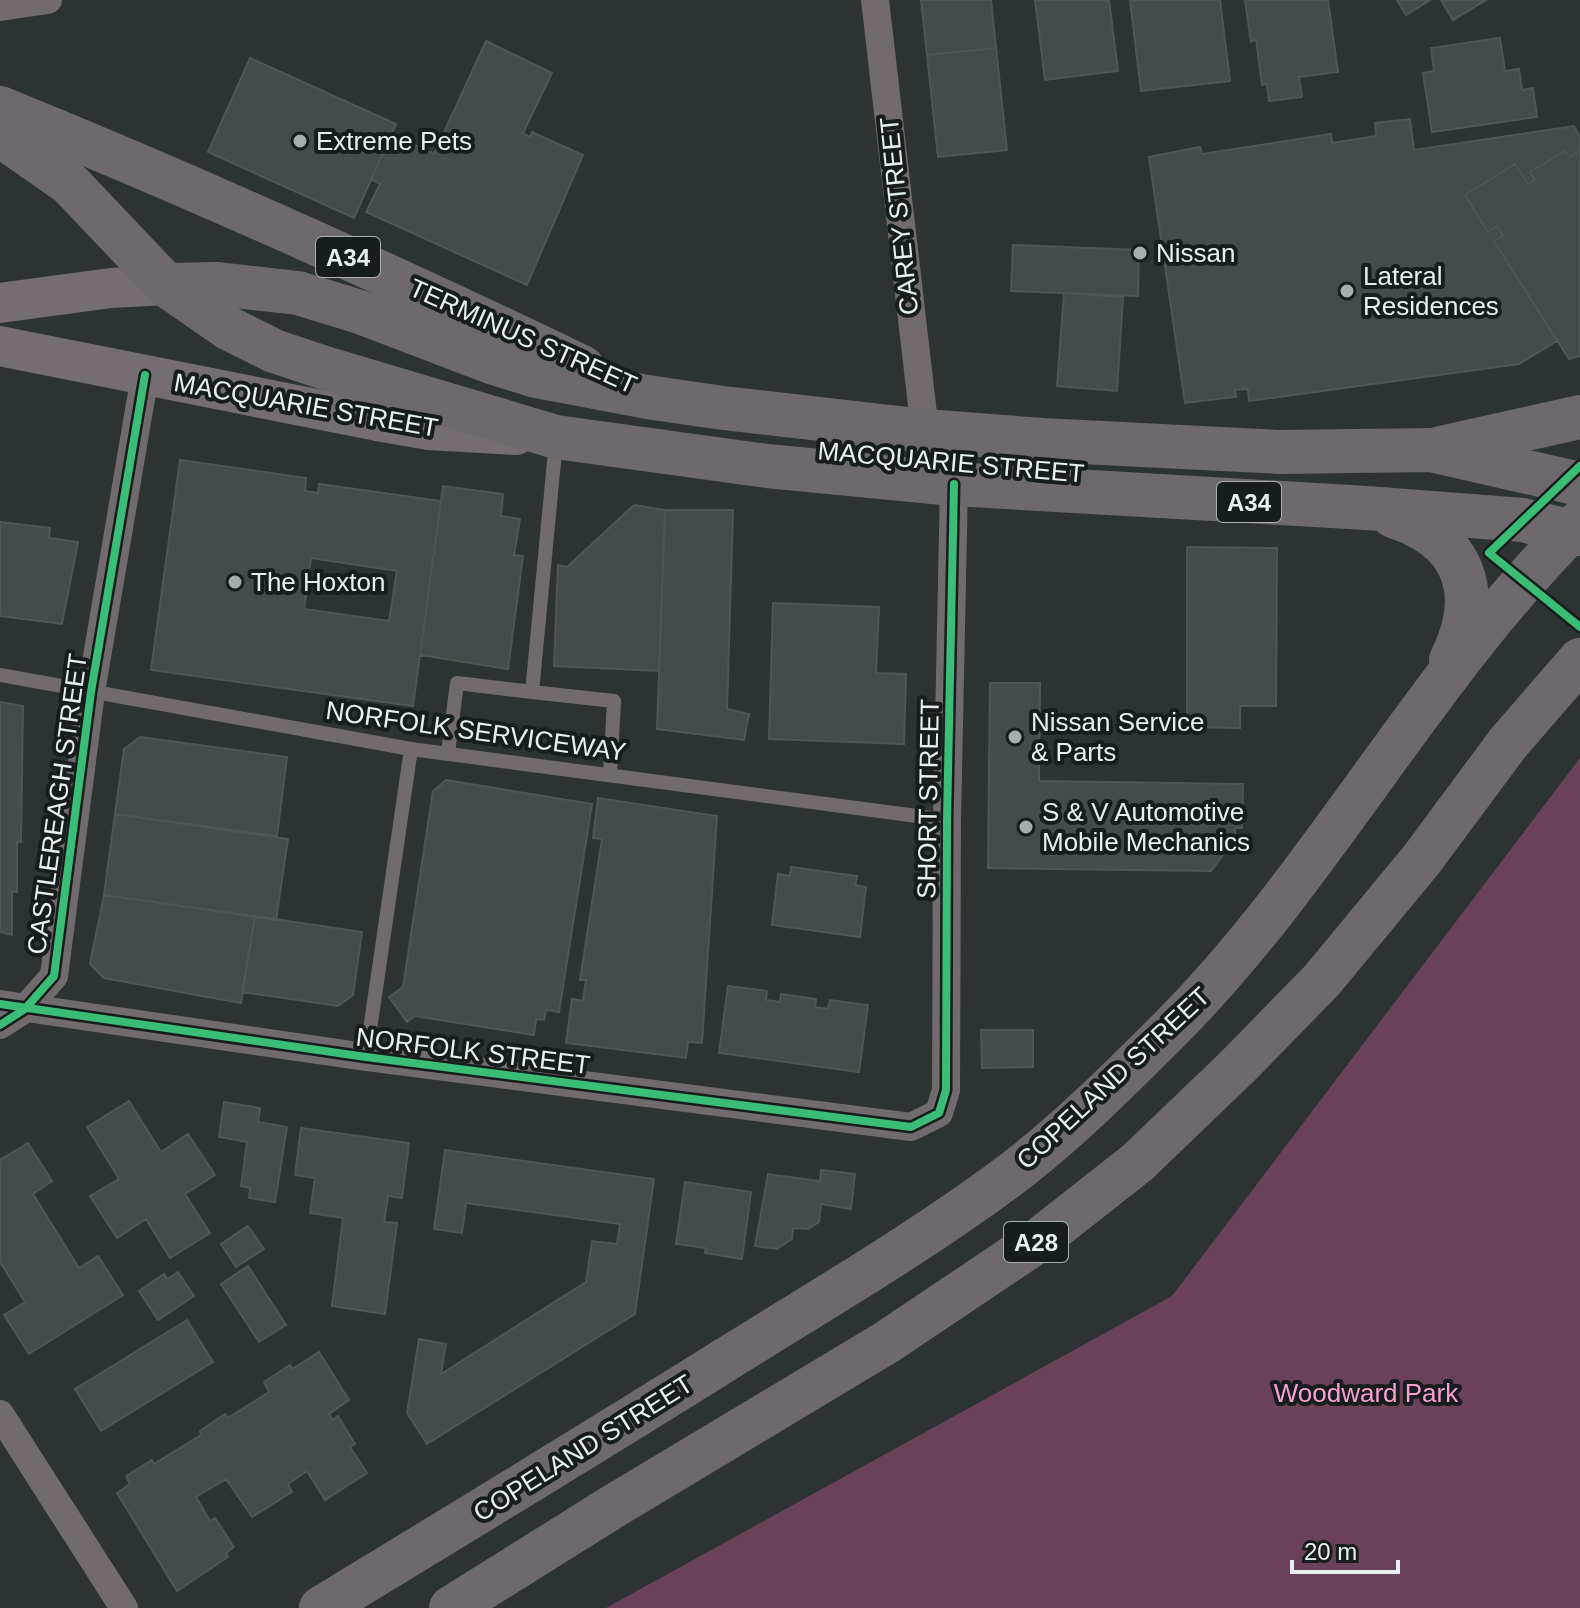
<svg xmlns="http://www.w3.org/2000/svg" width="1580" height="1608" font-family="Arial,sans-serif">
	<rect width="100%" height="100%" fill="#2d3333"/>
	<path fill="#6a4156" d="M1580,758V1608H606L1172,1296Z"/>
	<path fill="#454a4a" stroke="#505655" stroke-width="2" fill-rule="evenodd" d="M921,0H991L996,48L927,55Z
		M1035,0H1109L1118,71L1045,80Z
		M1130,0H1220L1230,81L1141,91Z
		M1245,0H1328L1338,72L1299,77L1302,97L1269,101L1267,84L1262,85L1256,39L1251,42Z
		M1397,0H1430L1406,15Z
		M1441,0H1486L1453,20Z
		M1500,38L1505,71L1519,69L1522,90L1533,88L1537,117L1432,132L1423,73L1434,71L1431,48Z
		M486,41L552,73L523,133L530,137L532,132L583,155L527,285L366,212L380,184L371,179L391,134L434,154Z
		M996,48L1007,150L938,157L927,55Z
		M250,58L396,124L354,218L208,152Z
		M1410,119L1414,150L1574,126L1580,137V150L1570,157L1565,151L1530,172L1535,180L1528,184L1515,164L1465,195L1488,232L1497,226L1503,236L1494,241L1557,341L1519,364L1249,401L1248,389L1235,390L1236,397L1185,403L1149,157L1200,147L1202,154L1331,134L1332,143L1376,136L1375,123Z
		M1580,150V356L1569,359L1494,241L1503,236L1497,226L1488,232L1465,195L1515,164L1528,184L1535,180L1530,172L1565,151L1570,157Z
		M1013,245L1139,250L1138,296L1011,291Z
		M1064,293L1123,297L1117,391L1057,386Z
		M180,460L306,478L305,491L318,493L319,484L441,501L413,706L151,670ZM311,558L397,571L389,621L304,609Z
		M443,486L503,494L501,516L520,519L514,555L523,556L508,669L420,655Z
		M634,505L665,510L659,671L554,666L558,565L567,567Z
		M665,510H733L727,709L749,714L744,740L657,729Z
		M0,522L50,528L49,538L78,542L62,624L0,616Z
		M1187,547L1277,548L1276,706H1240V728L1187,727Z
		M773,603L879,607L876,673L906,674L904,744L769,739Z
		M990,683H1040L1039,781L1243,784L1242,828H1235V839L1211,871L988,868Z
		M0,702L23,706L21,842H17V892L12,891V935L0,932Z
		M140,737L287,757L277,836L115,814L124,749Z
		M446,780L592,804L559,1012L546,1010L544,1020L536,1019L534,1035L415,1016L407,1022L389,997L403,987L433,791Z
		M598,798L717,816L702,1043L688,1042L686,1058L566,1043L572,999L583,1001L586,980H580L602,839L593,838Z
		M115,814L288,839L276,920L104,895Z
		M791,867L857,876L855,885L866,887L860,937L772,925L778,874L790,876Z
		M104,895L255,916L241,1003L104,978L90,964Z
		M255,916L362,932L353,995L338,1006L242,992Z
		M728,986L767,991L766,1000L780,1002L781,994L816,999L815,1007L828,1009L830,1000L868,1005L859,1072L719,1053Z
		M981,1030H1033V1067L982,1068Z
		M129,1101L161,1152L188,1134L215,1175L185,1194L210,1233L170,1258L146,1219L117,1238L90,1196L119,1179L87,1127Z
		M224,1102L260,1108L258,1122L287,1127L275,1202L249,1198L250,1188L241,1186L247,1142L219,1137Z
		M301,1128L409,1143L402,1198L388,1196L384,1222L397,1223L385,1314L332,1306L343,1218L310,1213L315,1178L295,1175Z
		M28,1143L52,1181L33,1194L79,1268L98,1256L123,1295L29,1354L4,1315L25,1302L0,1262V1160Z
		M445,1150L654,1179L635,1314L427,1444L407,1413L419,1339L446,1344L441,1374L586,1282L592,1241L617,1244L620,1224L466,1203L462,1233L434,1229Z
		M821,1170L855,1174L851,1209L821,1204L819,1222L808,1229L793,1228L792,1239L777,1249L755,1246L768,1174L820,1181Z
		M685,1182L751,1192L742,1259L705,1253L706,1248L676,1244Z
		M248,1226L264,1249L236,1267L221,1244Z
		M248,1266L286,1325L259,1342L221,1284Z
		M178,1272L194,1296L158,1320L139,1291L164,1274L167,1279Z
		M187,1320L213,1362L101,1431L75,1389Z
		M319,1352L349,1400L329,1414L333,1420L338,1416L355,1444L350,1447L367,1473L325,1500L307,1471L288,1484L292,1492L252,1517L226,1479L196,1497L210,1521L215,1518L234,1547L226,1553L228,1557L177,1591L117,1493L130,1484L126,1476L152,1460L154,1464L201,1435L200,1431L225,1414L228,1418L269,1392L264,1382L290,1365L292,1369Z"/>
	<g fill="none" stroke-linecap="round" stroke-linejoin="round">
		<path stroke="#726b6e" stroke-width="14" d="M556,441L532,692L614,701L610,775
			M0,675L411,749L947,820
			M448,753L457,683L532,692
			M366,1057L411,749"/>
		<path stroke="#726b6e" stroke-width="28" d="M875,0L925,431
			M0,7L48,0
			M0,1004L366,1057L911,1127L939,1113L946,1090L947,820L954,484
			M0,1025L25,1009L54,976L91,692L145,375
			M0,1414L124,1608"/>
		<path stroke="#746d71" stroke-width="40" d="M0,303L111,288L166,285
			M0,346L377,421L429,430L516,435"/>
		<path stroke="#6e696c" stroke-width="44" d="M0,108C197,188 390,275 582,367
			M0,135L70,184L166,285L228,328L274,351L325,368L556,437L767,466L954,484L1367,508L1523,520L1580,534
			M166,285L218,284L298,293L360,312L491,362L536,376L647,397L723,408L925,431L1042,440L1280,452L1431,450L1580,484
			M1441,448L1580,417
			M1393,516C1465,539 1484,592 1451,660
			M321,1608C456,1526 591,1444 725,1360C821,1300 919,1243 1009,1176C1067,1132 1120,1079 1171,1028C1325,873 1424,675 1580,522
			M451,1608L609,1509L887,1342L1039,1240L1138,1162L1238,1066L1322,980L1422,859L1508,743L1580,660"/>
		<g stroke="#171c1c" stroke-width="13">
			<path id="cycleway" d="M1580,466L1489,553L1580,627
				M0,1004L366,1057L911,1127L939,1113L946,1090L947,820L954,484
				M0,1025L25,1009L54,976L91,692L145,375"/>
		</g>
		<use href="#cycleway" stroke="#3abd76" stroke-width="8"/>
	</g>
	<g fill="#a7adad" stroke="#171c1c" stroke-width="3">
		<circle cx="300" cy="141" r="8"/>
		<circle cx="1140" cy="253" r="8"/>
		<circle cx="1347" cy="291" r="8"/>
		<circle cx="235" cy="582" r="8"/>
		<circle cx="1015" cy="737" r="8"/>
		<circle cx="1026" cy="827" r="8"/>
	</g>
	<g text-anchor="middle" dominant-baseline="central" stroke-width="8" stroke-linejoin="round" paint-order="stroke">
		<g fill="#171c1c" stroke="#a9b0b0" stroke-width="2">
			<rect x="316" y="237" width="64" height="40" rx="6"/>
			<rect x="1217" y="482" width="64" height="40" rx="6"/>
			<rect x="1004" y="1222" width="64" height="40" rx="6"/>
		</g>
		<g font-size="24" font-weight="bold" fill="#e8efef">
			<text x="348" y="257">A34</text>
			<text x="1249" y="502">A34</text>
			<text x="1036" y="1242">A28</text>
		</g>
		<g font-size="26" fill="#e8efef" stroke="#171c1c" text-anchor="start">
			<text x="316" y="141">Extreme Pets</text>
			<text x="1156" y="253">Nissan</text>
			<text x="1363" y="276">Lateral<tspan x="1363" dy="30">Residences</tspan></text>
			<text x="251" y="582">The Hoxton</text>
			<text x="1031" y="722">Nissan Service<tspan x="1031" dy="30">&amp; Parts</tspan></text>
			<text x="1042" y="812">S &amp; V Automotive<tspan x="1042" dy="30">Mobile Mechanics</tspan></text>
		</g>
		<g font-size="26" fill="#e8efef" stroke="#171c1c">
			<text transform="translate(899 216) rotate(-96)">CAREY STREET</text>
			<text transform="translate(523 336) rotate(24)">TERMINUS STREET</text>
			<text transform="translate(306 405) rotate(10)">MACQUARIE STREET</text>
			<text transform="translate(951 462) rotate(5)">MACQUARIE STREET</text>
			<text transform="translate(476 731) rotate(8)">NORFOLK SERVICEWAY</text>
			<text transform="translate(928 799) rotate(-89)">SHORT STREET</text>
			<text transform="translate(57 804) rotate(-82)">CASTLEREAGH STREET</text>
			<text transform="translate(473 1051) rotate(7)">NORFOLK STREET</text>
			<text transform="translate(1113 1078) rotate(-43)">COPELAND STREET</text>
			<text transform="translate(583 1448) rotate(-32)">COPELAND STREET</text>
		</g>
		<g font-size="26" fill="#f8a0cd" stroke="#171c1c">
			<text x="1366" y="1393">Woodward Park</text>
		</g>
	</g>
	<path d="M1292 1560v12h106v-12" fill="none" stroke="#e8efef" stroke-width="4"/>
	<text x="1304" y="1560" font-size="24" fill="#e8efef" stroke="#171c1c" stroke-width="6" paint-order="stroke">20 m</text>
</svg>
